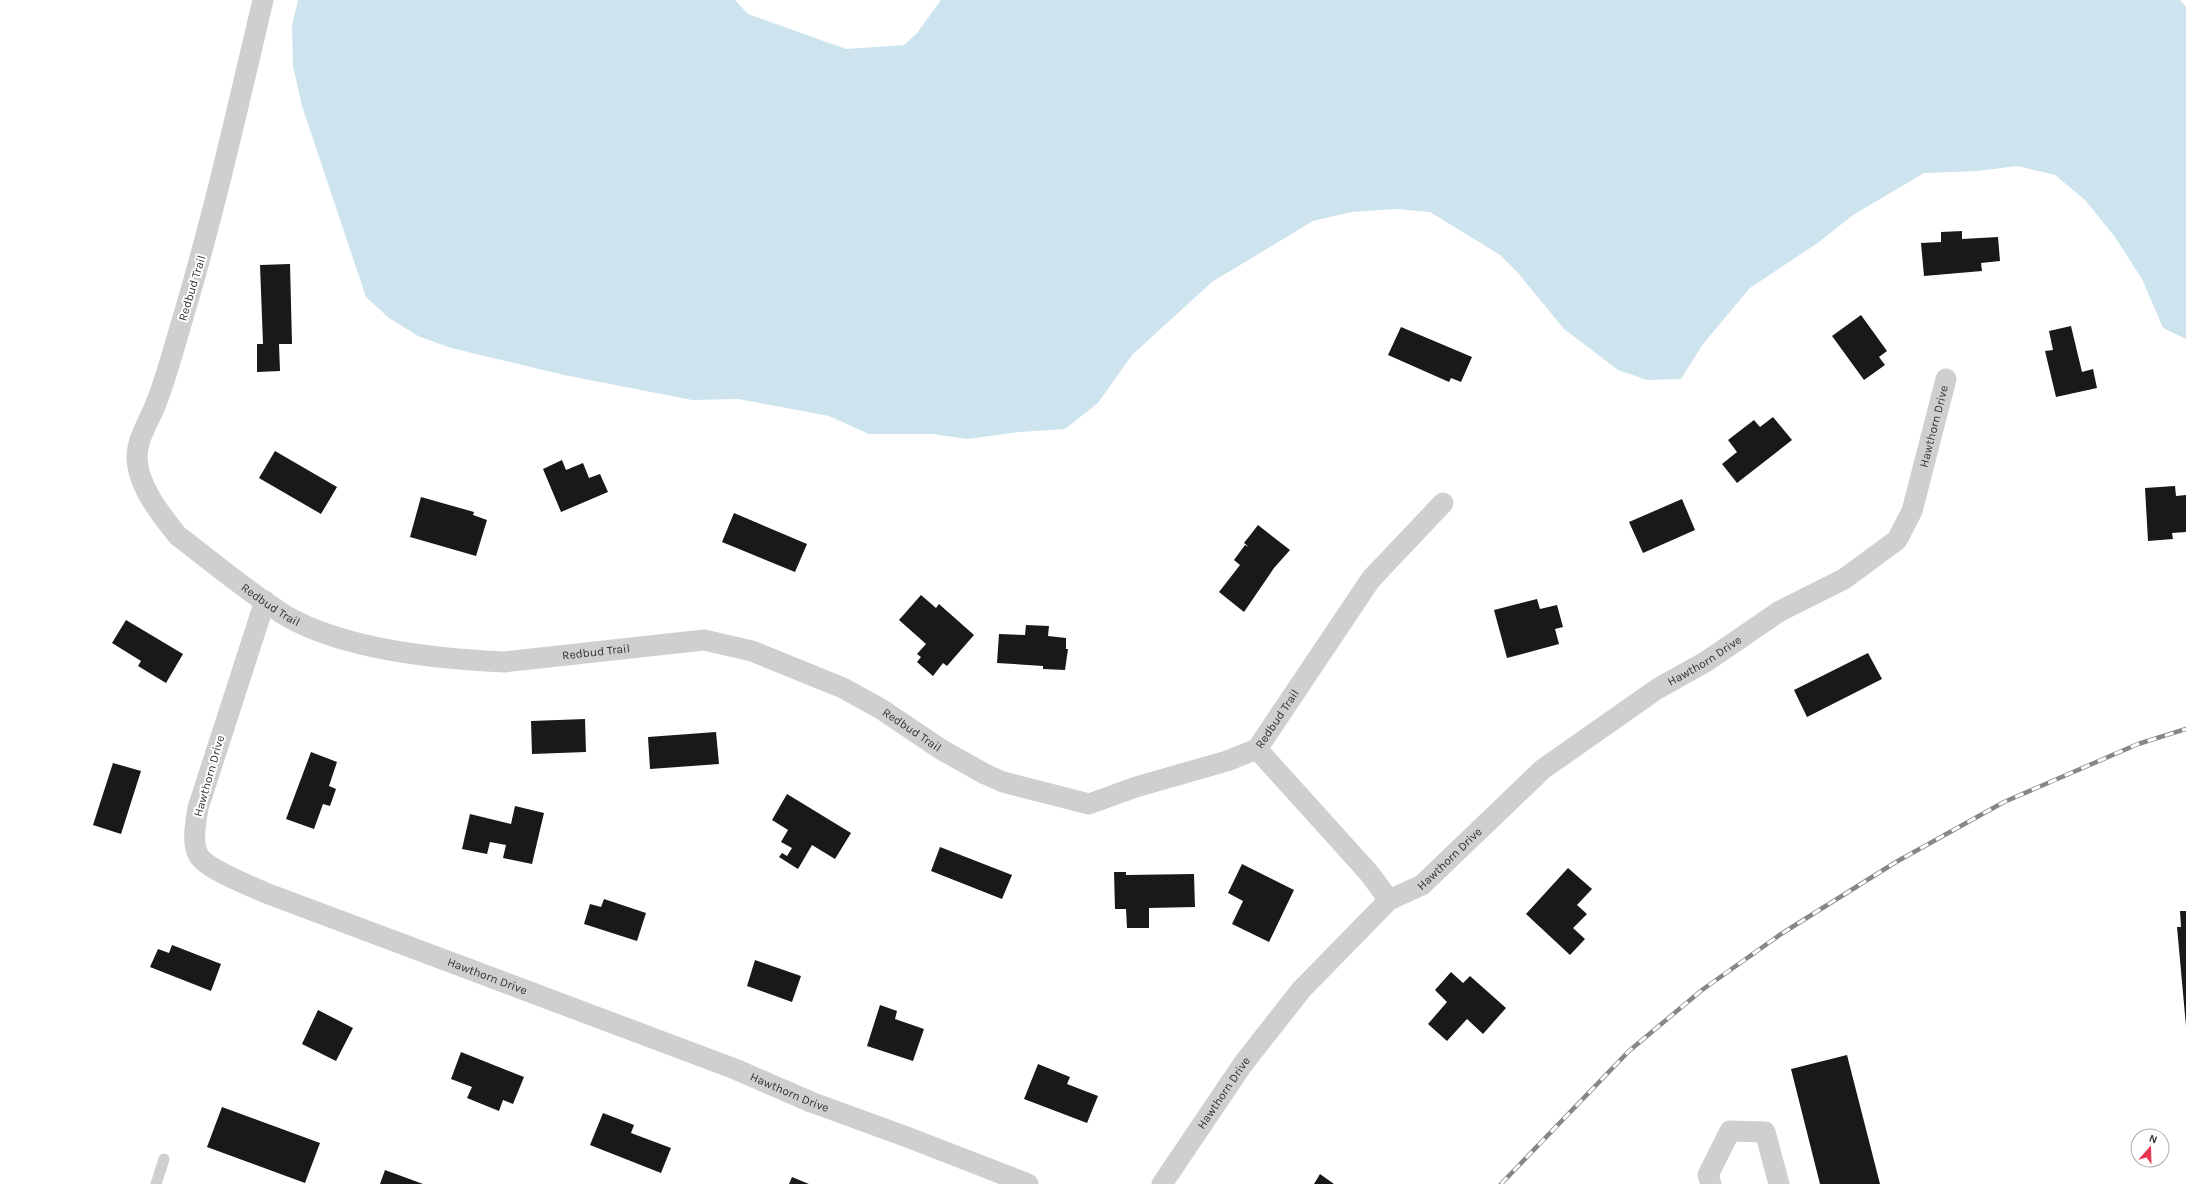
<svg xmlns="http://www.w3.org/2000/svg" width="2186" height="1184" font-family="Karla,sans-serif">
	<rect width="100%" height="100%" fill="#fff"/>
	<path fill="#cde4ee" d="M298,0H735L748,14L846,49L904,45L917,33L941,0H2180L2186,7V339L2163,328L2142,279L2115,237L2085,200L2055,175L2017,166L1978,171L1924,173L1853,215L1819,242L1750,288L1703,344L1681,379L1647,380L1618,370L1564,329L1518,273L1500,255L1430,212L1396,209L1351,212L1313,221L1212,282L1132,355L1098,403L1065,429L1020,432L967,439L933,434H869L829,416L738,399L692,400L564,375L451,348L418,336L389,318L366,297L302,106L293,66L292,26Z"/>
	<path fill="#191919" d="M1962,231V239L1998,237L2000,261L1981,263L1982,271L1924,276L1921,243L1941,242V232Z
		M290,264L292,344H279L280,371L257,372V344H263L260,265Z
		M1861,315L1887,351L1879,357L1885,365L1864,380L1832,336Z
		M2071,326L2082,372L2093,369L2097,388L2056,397L2045,351L2053,350L2049,331Z
		M1401,327L1472,357L1461,382L1451,378L1449,382L1388,355Z
		M1773,417L1792,440L1737,483L1722,464L1737,452L1728,440L1754,420L1760,427Z
		M275,451L337,487L321,514L259,478Z
		M562,460L566,470L583,463L589,478L600,474L608,492L561,512L543,469Z
		M2175,486L2176,496L2186,495V532L2172,533L2173,539L2148,541L2145,488Z
		M421,497L474,512L473,515L487,520L476,556L410,537Z
		M1682,499L1695,530L1643,553L1629,522Z
		M734,513L807,544L795,572L722,542Z
		M1258,525L1290,550L1274,568L1244,612L1219,592L1240,565L1234,560L1245,545L1249,547L1244,543Z
		M921,595L936,608L939,604L974,635L947,666L943,663L933,676L917,662L921,657L917,654L926,644L899,620Z
		M1537,599L1540,609L1557,605L1563,627L1555,629L1559,644L1507,658L1494,610Z
		M126,620L183,654L166,683L138,666L141,661L112,643Z
		M1026,625L1049,626L1048,636L1066,638V649H1068L1065,670L1043,669V666L997,663L999,634L1025,635Z
		M1868,653L1882,679L1807,717L1794,690Z
		M585,719L586,752L532,754L531,721Z
		M716,732L719,764L650,769L648,737Z
		M311,752L337,762L329,786L336,789L330,806L323,804L314,829L286,819Z
		M113,763L141,771L121,834L93,825Z
		M787,794L851,833L835,859L812,845L798,869L779,857L782,853L787,856L792,848L781,842L788,830L772,820Z
		M515,806L544,813L532,864L503,858L506,845L490,842L487,854L462,849L470,814L511,824Z
		M940,847L1012,875L1002,899L931,871Z
		M1242,864L1294,890L1269,942L1232,924L1243,901L1228,893Z
		M1568,868L1592,889L1577,905L1587,914L1573,928L1585,939L1570,955L1526,914Z
		M1114,872H1126V875L1194,874L1195,907L1149,908V928H1127L1126,909H1115Z
		M604,899L646,913L637,941L584,924L590,904L601,907Z
		M2180,911H2186V1026L2177,927H2181Z
		M172,945L221,964L211,991L150,967L158,949L169,953Z
		M755,960L801,976L792,1002L747,986Z
		M1451,972L1463,983L1470,976L1506,1008L1483,1034L1467,1019L1447,1041L1428,1024L1447,1002L1435,990Z
		M880,1005L897,1011L895,1019L924,1029L913,1061L867,1046Z
		M318,1010L353,1028L336,1061L302,1044Z
		M461,1052L524,1077L513,1104L503,1100L499,1111L467,1098L472,1087L451,1079Z
		M1847,1055L1880,1184H1820L1791,1069Z
		M1038,1064L1070,1077L1067,1084L1098,1096L1087,1123L1024,1099Z
		M222,1107L320,1143L305,1183L207,1147Z
		M603,1113L634,1125L631,1133L671,1148L661,1173L590,1145Z
		M385,1170L423,1184H380Z
		M1320,1174L1334,1184H1314Z
		M792,1177L809,1184H789Z"/>
	<g fill="none" stroke-linecap="round" stroke-linejoin="round">
		<path stroke="#cfcfcf" stroke-width="11" d="M156,1184L164,1159"/>
		<g stroke="#cfcfcf" stroke-width="21">
			<path id="s1" d="M263,0C237,111 212,222 179,331C172,356 165,381 155,406C149,421 137,439 137,457C137,485 161,515 178,536C214,563 250,594 288,617C347,650 438,659 504,662L704,640L752,651L843,688L881,709L942,750L985,774L1003,782L1089,804L1136,787L1227,761L1257,749L1371,579L1443,503"/>
			<path id="s2" d="M265,601L198,808C196,823 191,843 199,856C208,870 251,886 266,893L735,1069L811,1102L907,1137L1028,1184"/>
			<path d="M1257,749L1369,873L1389,900"/>
			<path id="s3" d="M1162,1184L1243,1064L1301,990L1389,900L1422,885L1543,769L1657,689L1707,661L1780,611L1844,579L1897,540L1912,511L1946,379"/>
			<path d="M1711,1184L1708,1175L1730,1131L1765,1132L1779,1184"/>
		</g>
		<g stroke="#878787" stroke-width="4.5">
			<path id="rail" d="M1501,1184L1629,1051L1702,990L1781,934L1896,862L2004,802L2138,744L2186,729"/>
		</g>
		<use href="#rail" stroke="#fff" stroke-width="3" stroke-dasharray="9" stroke-linecap="butt"/>
	</g>
	<g text-anchor="middle" dominant-baseline="central" stroke-width="4" stroke-linejoin="round" paint-order="stroke">
		<g font-size="12" fill="#323232" stroke="#fff">
			<text transform="translate(192 288) rotate(-73)">Redbud Trail</text>
			<text stroke="none"><textPath href="#s3" startOffset="1111">Hawthorn Drive</textPath></text>
			<text stroke="none"><textPath href="#s1" startOffset="681">Redbud Trail</textPath></text>
			<text stroke="none"><textPath href="#s1" startOffset="1017">Redbud Trail</textPath></text>
			<text stroke="none"><textPath href="#s3" startOffset="763">Hawthorn Drive</textPath></text>
			<text stroke="none"><textPath href="#s1" startOffset="1761">Redbud Trail</textPath></text>
			<text stroke="none"><textPath href="#s1" startOffset="1354">Redbud Trail</textPath></text>
			<text transform="translate(209 776) rotate(-74)">Hawthorn Drive</text>
			<text stroke="none"><textPath href="#s3" startOffset="439">Hawthorn Drive</textPath></text>
			<text stroke="none"><textPath href="#s2" startOffset="580">Hawthorn Drive</textPath></text>
			<text stroke="none"><textPath href="#s2" startOffset="904">Hawthorn Drive</textPath></text>
			<text stroke="none"><textPath href="#s3" startOffset="110">Hawthorn Drive</textPath></text>
		</g>
	</g>
	<g transform="translate(2150 1148) rotate(20)"><circle r="19" fill="#ffffff" stroke="#adadad"/>
	<path d="M0-3L7 15L0 10L-7 15Z" fill="#e83552"/>
	<text y="-6" font-size="11" font-weight="bold" text-anchor="middle" fill="#323232">N</text>
	</g>
</svg>
